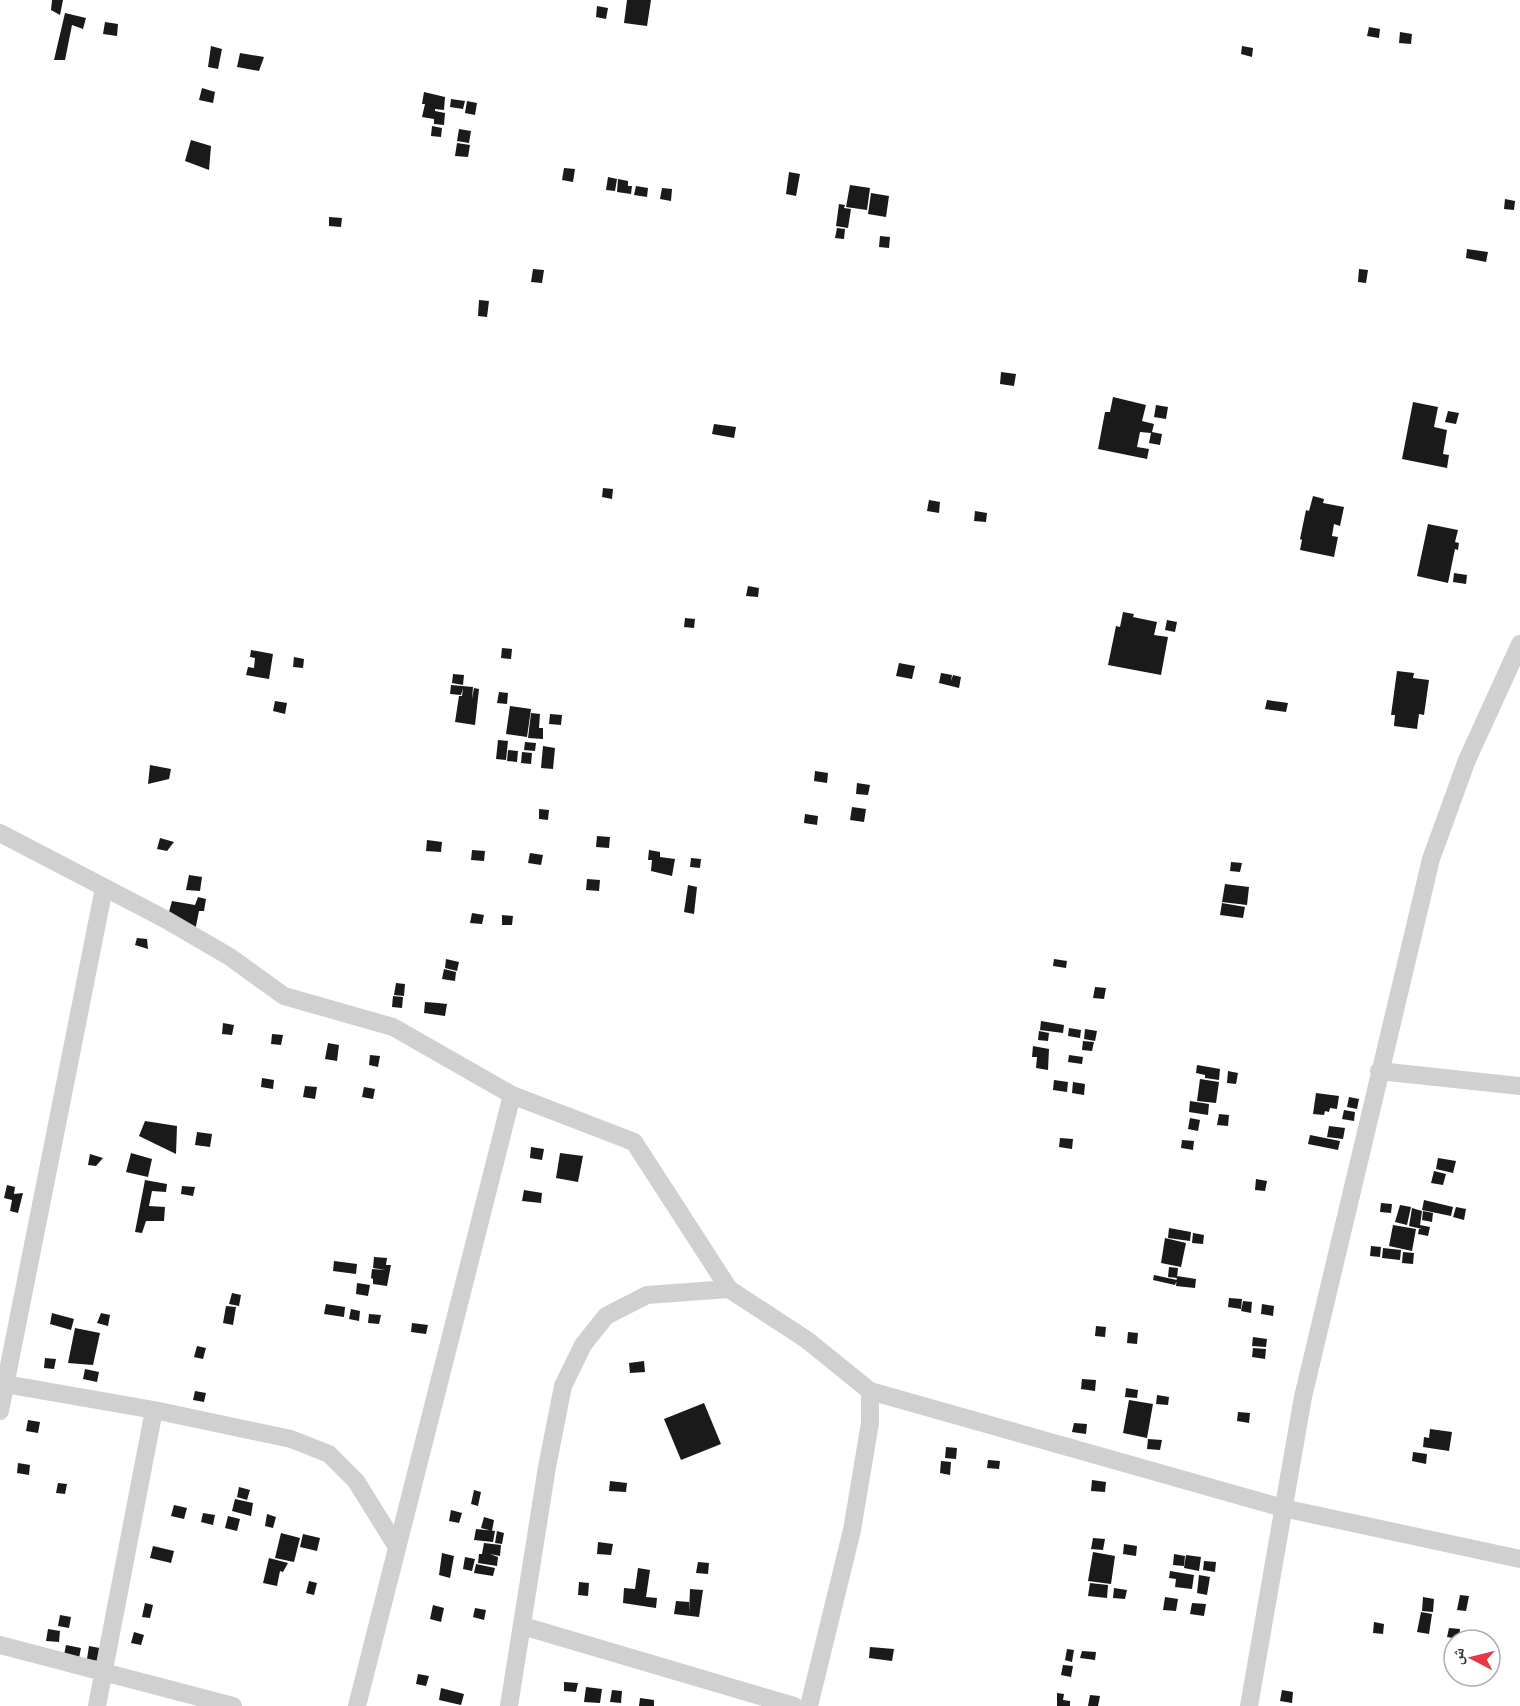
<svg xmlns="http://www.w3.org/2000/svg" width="1520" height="1706" font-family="'PT Sans','Noto Naskh Arabic',sans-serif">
	<rect width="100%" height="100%" fill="#fff"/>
	<path fill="#1a1a1a" d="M52,0H63L60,15L51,10Z
		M627,0H651L647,26L624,23Z
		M597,6L608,8L606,19L596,17Z
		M65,13L86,18L83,29L72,25L65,60H54Z
		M105,22L118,24L117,36L103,34Z
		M1369,27L1380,29L1379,38L1367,36Z
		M1400,32L1412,34L1411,44L1399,43Z
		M211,46L222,49L218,69L208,67Z
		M1242,46L1253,48L1252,57L1241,54Z
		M240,53L264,57L259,71L237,67Z
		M202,88L215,92L213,103L199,100Z
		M424,92L445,97L444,110L435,109V111L445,113L444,125L434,124V119L422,117L425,104H422Z
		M451,99L465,101L463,109L450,107Z
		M467,101L477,103L475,115L465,113Z
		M432,126L442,128L441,137L431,136Z
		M459,129L471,131L469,143L457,141Z
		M191,140L211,146L209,170L185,161Z
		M457,143L470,145L468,157L455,156Z
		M564,168L575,169L573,182L562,180Z
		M789,172L800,174L796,196L786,194Z
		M608,177L617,179L615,191L606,190Z
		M618,179L628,181V186H632L631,194L617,192Z
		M850,185L870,188L867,210L846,207Z
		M636,186L648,188L647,197L634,195Z
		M662,188L672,189L671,201L660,199Z
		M871,193L889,196L886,217L868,214Z
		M1505,199L1515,201L1514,210L1504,209Z
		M839,204L845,205L844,208L851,209L848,228L836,226Z
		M329,217L342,218L341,227L329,226Z
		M837,228L845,229L844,239L835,238Z
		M880,236L890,237L889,248L879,247Z
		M1467,249L1488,252L1486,262L1466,258Z
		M533,269L544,270L542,283L531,282Z
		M1359,269L1368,270L1366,283L1358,282Z
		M479,300L489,301L487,317L478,316Z
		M1001,372L1016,374L1014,386L1000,384Z
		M1113,397L1146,405L1142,421L1154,424L1152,432L1162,434L1160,445L1149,443L1151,433L1140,432L1137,447L1149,449L1147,459L1098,449L1105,412H1110Z
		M1413,402L1438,407L1434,427L1447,430L1443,454L1449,455L1447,468L1402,459Z
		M1156,405L1168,407L1166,419L1154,417Z
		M1448,411L1459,413L1456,424L1445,422Z
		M714,424L736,427L734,438L712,434Z
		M603,488L613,489L612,499L602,497Z
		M1313,496L1324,499L1323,503L1344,507L1340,526L1334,524L1332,536L1338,537L1334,557L1300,550L1302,540L1300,539L1306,510L1309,511Z
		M929,500L940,502L939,513L927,511Z
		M975,511L987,513L986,522L974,521Z
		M1428,524L1458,530L1455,542L1459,543L1458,550L1455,549L1448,583L1417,576Z
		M1454,573L1467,575L1466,584L1453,582Z
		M748,586L759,588L758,597L746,596Z
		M1123,612L1134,614L1133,617L1157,622L1154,635L1168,637L1161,675L1108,665L1116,626L1120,627Z
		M685,618L695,619L694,628L684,627Z
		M1167,620L1177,622L1175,632L1165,630Z
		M502,648L512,649L511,659L501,658Z
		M251,650L273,654L269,679L246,675L248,667L254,668L255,658L250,657Z
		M294,657L304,659L303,668L293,667Z
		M899,663L915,666L912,679L896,676Z
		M1397,671L1414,673L1413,678L1429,680L1424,715L1419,714L1417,729L1394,726L1395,715H1391Z
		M941,673L952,675L951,681L953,675L961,677L959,688L939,683Z
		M453,674L464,675L463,685L452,683Z
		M451,685L473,687L472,699L474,688L479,689L475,725L455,722L459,696H462L463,688L461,695L450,694Z
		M499,692L508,693L507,704L497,703Z
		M1267,700L1288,703L1286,712L1265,709Z
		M275,701L287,703L285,714L273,711Z
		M510,706L531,709L527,737L506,734Z
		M531,713L540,714L539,728H543V739L528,738Z
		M550,714L562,715L561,725L549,724Z
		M498,740L508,741L506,760L496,759Z
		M525,742L536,743L535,751L524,750Z
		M543,746L555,748L553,769L541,768Z
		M508,750L518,751L517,762L507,761Z
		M522,752L532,753L531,764L521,763Z
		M150,765L171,769L169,779L148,784Z
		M815,771L828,773L827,783L814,781Z
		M857,783L870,785L868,795L856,794Z
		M852,807L866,809L864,822L850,820Z
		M539,809L549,810L548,820L539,819Z
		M805,814L818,816L817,825L804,823Z
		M597,836L610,837L609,848L596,847Z
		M160,838L174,842L167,851L157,849Z
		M427,840L442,842L441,852L426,851Z
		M472,850L485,851L484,861L471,860Z
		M649,850L660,852V857L675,859L672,876L651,871L652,860H648Z
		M530,853L543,855L541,865L528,863Z
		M691,858L701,859L700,868L690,867Z
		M1231,862L1242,863L1240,872L1230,871Z
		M189,875L202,877L200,891L186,890Z
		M587,879L600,880L599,891L586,890Z
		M1225,884L1249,887L1247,905L1222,902Z
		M688,885L697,887L694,914L684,912Z
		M198,897L206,899L204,911H199L194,936L165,926L172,901L195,905Z
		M1222,903L1245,907L1243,918L1220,915Z
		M472,913L484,915L482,924L470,923Z
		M502,915L513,916L512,925H502Z
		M137,938L147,939L148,949L135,945Z
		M446,959L459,962L457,971L445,968Z
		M1054,959L1067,961L1066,968L1053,966Z
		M444,969L456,972L455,981L442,979Z
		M396,983L405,984L404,996L394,995Z
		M1095,987L1106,988L1104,999L1093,998Z
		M393,996L403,997L402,1008L392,1007Z
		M425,1002L438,1003L437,1010L438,1003L447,1004L445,1016L424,1013Z
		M1041,1021L1064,1025L1063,1033L1040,1030Z
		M223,1023L234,1025L232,1035L222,1034Z
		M1069,1028L1081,1030L1080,1038L1068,1036Z
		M1085,1029L1097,1031L1095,1041L1084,1039Z
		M1039,1031L1049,1033L1048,1041L1038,1040Z
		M272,1034L283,1035L281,1045L271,1044Z
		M1083,1041L1094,1042L1092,1051L1082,1050Z
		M328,1043L339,1045L337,1061L325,1059Z
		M1033,1046L1049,1049L1048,1070L1036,1068L1037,1057H1032Z
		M370,1055L380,1056L378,1067L369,1065Z
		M1069,1055L1083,1057L1082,1064L1068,1062Z
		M1197,1065L1220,1069L1219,1080L1205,1078V1075L1196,1073Z
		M1228,1071L1238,1073L1236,1084L1227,1083Z
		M262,1078L274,1080L273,1089L261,1087Z
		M1200,1079L1219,1082L1216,1103L1197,1101Z
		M1054,1080L1068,1082L1067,1092L1053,1090Z
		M1073,1082L1085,1084L1084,1095L1072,1093Z
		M305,1086L317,1087L315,1099L303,1097Z
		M364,1087L375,1089L373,1099L362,1097Z
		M1316,1093L1339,1096L1337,1109L1330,1108L1329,1112L1325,1111L1324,1115L1313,1114Z
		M1349,1097L1359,1099L1357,1109L1347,1107Z
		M1190,1101L1209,1104L1208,1115L1189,1112Z
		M1344,1110L1355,1112L1354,1121L1342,1119Z
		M1219,1114L1229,1115L1228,1126L1217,1125Z
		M1190,1118L1200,1120L1198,1131L1188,1129Z
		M145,1121L177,1126L176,1154L139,1136Z
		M1329,1126L1345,1128L1343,1139L1327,1137Z
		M197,1132L212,1134L210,1147L195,1145Z
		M1310,1135L1340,1141L1338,1150L1308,1144Z
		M1060,1138L1073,1139L1072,1149L1059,1147Z
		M1182,1140L1194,1141L1193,1150L1181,1148Z
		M531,1147L544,1149L542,1160L530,1158Z
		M131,1153L152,1159L148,1177L126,1172Z
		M560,1153L583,1156L578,1182L556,1178Z
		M90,1154L103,1158L96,1166L88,1165Z
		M1438,1158L1456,1161L1453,1173L1436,1169Z
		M1434,1171L1446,1174L1443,1185L1431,1183Z
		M1256,1179L1267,1181L1265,1191L1255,1190Z
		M145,1180L167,1184L166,1192L152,1191L149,1206L165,1207L164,1221H146L142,1233L135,1232Z
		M7,1185L15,1187L14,1194L23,1193L18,1213L10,1211L12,1200L4,1198Z
		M182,1186L195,1187L193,1196L181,1194Z
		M524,1190L542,1193L541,1203L522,1201Z
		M1424,1200L1453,1207L1451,1216L1422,1210Z
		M1381,1203L1392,1204L1391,1213L1380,1212Z
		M1400,1205L1411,1207L1407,1225L1395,1222Z
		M1456,1207L1466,1209L1464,1220L1453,1217Z
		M1412,1208L1422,1211L1420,1225L1430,1227L1428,1236L1418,1234L1419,1229H1422L1409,1226Z
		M1423,1211L1433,1213L1432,1222L1422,1220Z
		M1393,1225L1416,1229L1412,1251L1389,1246Z
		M1169,1228L1191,1232L1190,1241L1168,1238Z
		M1193,1233L1204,1235L1203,1244L1192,1243Z
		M1165,1238L1186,1243L1181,1267L1161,1263Z
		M1371,1246L1381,1247L1380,1257L1370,1256Z
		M1383,1248L1401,1250L1400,1260L1382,1258Z
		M1403,1252L1414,1253L1413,1264L1402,1263Z
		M374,1257L387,1258L386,1265H391L387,1286L373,1284V1279L371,1278L372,1269L386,1270L373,1268Z
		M334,1261L357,1264L356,1274L333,1271Z
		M1169,1267L1178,1268L1177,1278L1168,1277Z
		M1154,1275L1177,1280L1175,1285L1153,1280Z
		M1177,1276L1196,1279L1195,1288L1176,1286Z
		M357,1283L370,1285L368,1296L356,1294Z
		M232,1293L241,1295L239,1306L229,1304Z
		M1229,1298L1242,1299L1241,1309L1228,1307Z
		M1243,1301L1252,1302L1251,1313L1241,1311Z
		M326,1304L345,1307L344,1317L324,1314Z
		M1262,1304L1274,1306L1273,1316L1261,1314Z
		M226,1306L236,1307L233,1325L223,1323Z
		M351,1309L360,1311L359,1321L349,1319Z
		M52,1313L74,1319L71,1330L50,1324Z
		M101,1313L110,1315L108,1326L97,1323Z
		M369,1314L381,1315L379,1324L368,1323Z
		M412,1323L428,1325L426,1334L411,1332Z
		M1096,1326L1106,1327L1105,1337L1095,1336Z
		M75,1328L100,1333L93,1365L68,1363Z
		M1128,1332L1138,1333L1137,1344L1127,1343Z
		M1253,1337L1267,1339L1266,1347L1252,1346Z
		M197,1346L206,1348L203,1359L194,1357Z
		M1253,1348L1266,1349L1265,1359L1252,1357Z
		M45,1358L56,1359L54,1369L44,1368Z
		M644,1361L645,1372L630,1373L629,1363Z
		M85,1369L99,1372L97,1382L83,1379Z
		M1082,1379L1096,1380L1095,1391L1081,1389Z
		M1126,1388L1138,1390L1137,1398L1125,1397Z
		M195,1391L206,1393L204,1402L193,1400Z
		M1157,1395L1169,1397L1168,1405L1156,1404Z
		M1129,1400L1153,1404L1147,1438L1123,1433Z
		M704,1403L721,1444L681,1460L664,1419Z
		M1238,1412L1250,1413L1249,1423L1237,1421Z
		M28,1420L40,1422L38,1433L26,1431Z
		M1074,1423L1087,1424L1086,1434L1072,1432Z
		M1430,1429L1452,1432L1449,1451L1423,1447L1424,1437L1429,1438Z
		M1148,1439L1162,1440L1160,1450L1147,1449Z
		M946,1447L957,1448L956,1459L945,1458Z
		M1413,1452L1427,1454L1426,1464L1412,1461Z
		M988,1460L1000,1461L999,1469L987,1468Z
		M941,1461L951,1462L950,1475L940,1473Z
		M18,1463L30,1465L29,1475L17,1473Z
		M1092,1480L1106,1482L1105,1492L1091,1491Z
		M610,1481L627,1483L626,1492L609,1491Z
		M58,1483L67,1484L65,1494L56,1493Z
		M239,1487L250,1490L247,1500L237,1497Z
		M474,1490L481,1492L478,1506L471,1504Z
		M235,1499L253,1503L251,1516L232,1511Z
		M174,1505L187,1508L184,1519L171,1516Z
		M451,1510L462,1513L459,1523L449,1521Z
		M203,1513L215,1515L213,1525L201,1522Z
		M267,1514L276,1517L273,1528L265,1526Z
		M228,1516L240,1519L237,1531L225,1528Z
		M484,1517L494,1520L492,1531L481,1528Z
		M476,1529L495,1531L493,1542L474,1540Z
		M497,1531L504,1533L502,1544L495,1543Z
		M281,1533L300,1538L294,1562L275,1558Z
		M303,1534L320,1538L317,1551L300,1547Z
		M1093,1538L1105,1539L1103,1550L1091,1549Z
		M598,1542L613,1544L611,1555L597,1554Z
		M484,1543L501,1545L500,1556L490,1554L498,1557L497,1566L478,1563L479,1554H482Z
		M1124,1544L1137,1546L1136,1556L1123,1554Z
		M153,1546L174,1551L171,1563L150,1558Z
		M1093,1552L1115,1556L1111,1584L1088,1581Z
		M442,1553L454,1556L450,1578L439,1575Z
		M1174,1554L1185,1556L1184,1566L1173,1565Z
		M1186,1555L1201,1557L1199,1571L1184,1568Z
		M465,1557L475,1559L472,1571L463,1569Z
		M269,1558L288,1563L283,1572L280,1571L277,1586L263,1583Z
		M1204,1561L1216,1562L1215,1572L1203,1570Z
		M698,1562L709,1563L708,1574L696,1573Z
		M476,1564L495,1568L493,1576L474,1573Z
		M638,1568L650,1570L646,1597L657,1598L656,1608L623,1603L624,1588L635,1589Z
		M1170,1571L1194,1575L1192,1589L1175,1587L1176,1579L1169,1578Z
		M1199,1575L1210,1577L1207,1595L1197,1593Z
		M309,1581L317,1583L314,1595L306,1593Z
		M579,1582L589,1583L588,1596L578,1595Z
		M1090,1583L1108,1585L1107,1598L1088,1596Z
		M1114,1588L1127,1590L1125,1599L1113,1598Z
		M690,1589L703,1590L699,1617L674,1614L676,1601L689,1602V1613Z
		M1460,1595L1469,1596L1466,1611L1457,1610Z
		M1165,1597L1178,1599L1176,1611L1163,1610Z
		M1423,1597L1434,1599L1433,1612L1422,1611Z
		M145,1603L153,1605L150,1618L142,1617Z
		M1192,1603L1206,1604L1204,1616L1190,1614Z
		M433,1605L444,1608L441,1622L430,1619Z
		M475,1608L486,1610L484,1620L473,1617Z
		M1421,1612L1432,1614L1429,1634L1417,1632Z
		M60,1615L71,1617L69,1628L58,1626Z
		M1374,1622L1384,1624L1383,1634L1373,1633Z
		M1449,1628L1460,1629L1459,1639L1447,1637Z
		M48,1629L60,1631L59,1642L46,1641Z
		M134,1632L144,1635L141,1645L131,1643Z
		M66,1645L81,1648L79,1658L64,1655Z
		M89,1646L105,1649L103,1662L87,1659Z
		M870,1647L894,1649L892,1661L869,1658Z
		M1067,1649L1074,1650L1072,1662L1065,1660Z
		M1082,1651L1096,1652L1095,1660L1080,1658Z
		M1063,1665L1073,1666L1071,1677L1061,1675Z
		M418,1674L429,1676L426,1686L416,1684Z
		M564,1682L578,1683L576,1692L564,1691Z
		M586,1687L602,1689L600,1703L584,1702Z
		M441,1688L464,1694L461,1705L439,1700Z
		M612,1690L622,1691L621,1703L610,1702Z
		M1282,1690L1293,1692L1292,1703L1280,1701Z
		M1057,1693L1064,1694L1063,1700L1070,1701V1706H1057Z
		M1090,1695L1100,1696L1098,1706H1088Z
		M640,1698L654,1700V1706H639Z"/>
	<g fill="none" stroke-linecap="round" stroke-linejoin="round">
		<path stroke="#d0d0d0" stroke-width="18" d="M0,833L163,918L230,957L284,996L393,1027L512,1095L634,1142L729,1289L807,1340L870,1391L1283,1508L1520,1559
			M1379,1071L1520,1086
			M0,1383L154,1410L291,1439L329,1454L356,1481L397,1547
			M0,1411L104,888
			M523,1626L794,1706
			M0,1645L233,1706
			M97,1706L154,1410
			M357,1706L512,1095
			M509,1706L547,1467L563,1386L583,1345L606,1316L647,1295L729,1289
			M809,1706L852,1530L870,1423V1391
			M1249,1706L1303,1397L1431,859L1467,760L1520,644"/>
	</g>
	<g transform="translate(1472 1658) rotate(277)"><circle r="28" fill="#ffffff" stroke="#adadad" stroke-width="1.5"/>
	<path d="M0-4.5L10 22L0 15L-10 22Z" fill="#e63946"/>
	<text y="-9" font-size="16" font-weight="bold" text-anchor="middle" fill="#333333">ش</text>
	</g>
</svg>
